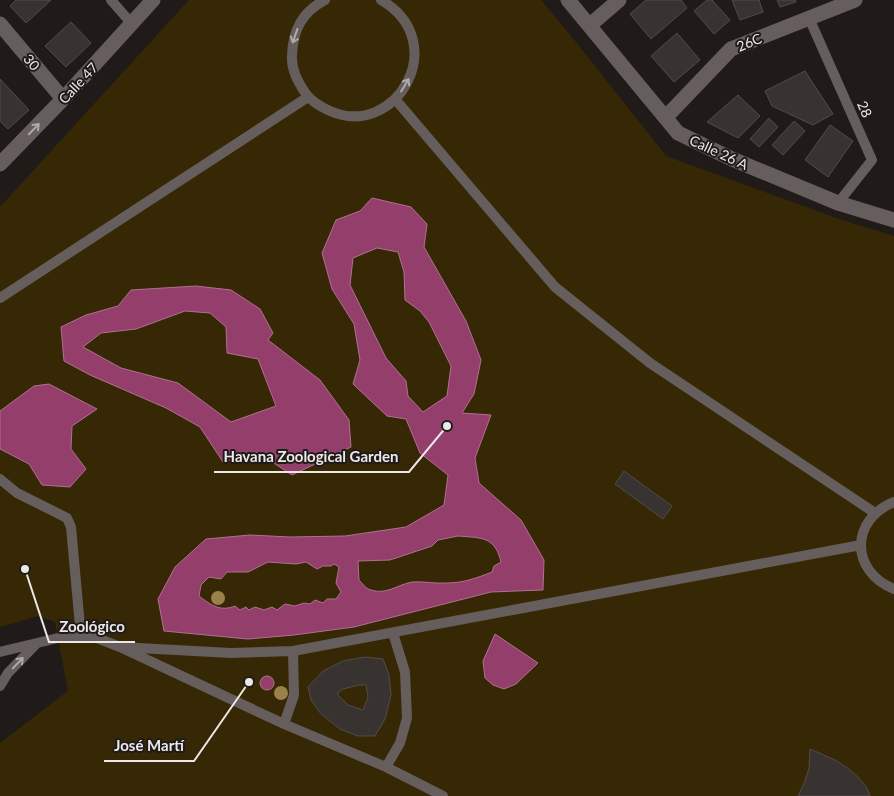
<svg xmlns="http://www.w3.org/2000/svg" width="894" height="796" font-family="Lato,sans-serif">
	<rect width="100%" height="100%" fill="#201b19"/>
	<path fill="#362805" d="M189,0H541L580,47L666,156L836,218L894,236V796H0V743L68,691L55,622L38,616L0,627V207Z"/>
	<path fill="#943e6b" stroke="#ae7190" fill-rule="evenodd" d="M372,198L411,207L427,224L424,247L466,321L481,360L474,394L462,413L491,415L475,458L479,483L521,520L544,560L543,590L491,592L354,627L294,635L248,639L164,631L158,599L175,567L206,539L250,535L290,537L345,536L406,527L444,505L448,475L420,453L406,419L387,416L353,384L360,360L354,324L332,289L322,253L336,220L360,211ZM377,248L398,252L404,272L405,300L420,311L429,322L451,366L447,396L423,412L408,396L406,381L386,358L350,285L353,258ZM458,536C481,538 495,536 501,562L494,566L492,572C477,578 463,583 447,583C436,584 423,581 412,582C397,585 386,595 371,590C366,589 362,583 359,580L358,561L390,560L432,546L438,540ZM268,562L296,564L306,562L317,569L323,566H331L334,564L339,567L336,583L341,592L336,599H327L323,603L315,600L310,604L304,603L295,606L285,604L277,610L272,607L264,610L255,607L249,610L246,607L240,610L235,606C220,612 211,605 199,596L201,585L209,577L221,579L227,572H248Z
		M196,286L231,290L260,309L273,333L268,340L320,380L349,420L351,447L292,475L257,452L223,462L200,427L166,408L90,375L64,361L61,327L86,315L118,306L131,290ZM185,311L210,313L226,327L227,353L258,359L276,406L231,422L178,383L121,368L83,347L101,333L136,329Z
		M49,384L97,409L72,426L71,449L86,469L70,487L42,485L29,464L0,449V411L34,386Z
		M495,634L538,663L516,684L504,689L493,685L485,678L483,661Z
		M260 683a7 7 0 1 1 14 0a7 7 0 1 1-14 0Z"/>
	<path fill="#383330" stroke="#514c48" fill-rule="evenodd" d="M16,0H51L26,23L10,6Z
		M646,0H681L687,8L651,39L630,14Z
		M707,0H712L730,20L714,34L694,11Z
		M732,0H759L763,12L740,20Z
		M777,0H795L796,2L780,7Z
		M71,22L91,43L66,67L45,46Z
		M677,33L700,60L674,82L651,56Z
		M805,71L833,114L813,125L772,106L765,91Z
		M0,79L29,110L8,129L0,121Z
		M738,95L760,116L738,138L707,122Z
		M769,118L778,127L759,147L750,139Z
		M794,121L805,131L783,155L772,145Z
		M830,125L853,141L828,177L805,160Z
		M624,471L672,506L663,519L615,484Z
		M365,657L383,659L389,675L391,695L385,719L375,736H358L340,729L321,714L311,700L308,687L323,671L343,661ZM359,685H366L368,697L363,710L348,705L337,694L343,689Z
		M810,749L835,760L849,769L859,778L867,788L870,796H798L805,781L809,768Z"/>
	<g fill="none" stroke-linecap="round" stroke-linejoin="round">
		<path stroke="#655e5c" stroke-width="10" d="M111,0L132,24
			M325,0C302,12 293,30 292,55C291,70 298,82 306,94C312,102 321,107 330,111C396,140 453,42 381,0
			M809,18L872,160L838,203
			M395,99L555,287L650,363L875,513
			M0,298L308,97
			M0,479L17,493L67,518L71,527L81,637
			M894,502C850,520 850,571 894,589
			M0,652L58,638L92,636L120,647
			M0,686L8,673L37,643
			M284,724L294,695L293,651
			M386,767L400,743L407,718L405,672L393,633
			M443,796L386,767L284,724L120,647L231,653L293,651L861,545"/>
		<path stroke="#655e5c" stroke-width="15" d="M568,0L678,133L732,159L838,203L894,220
			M0,24L63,99
			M590,25L619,0
			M666,117L731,49L855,0
			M0,164L63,99L153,0"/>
	</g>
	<g fill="#9a8049">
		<circle cx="218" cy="598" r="7"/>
		<circle cx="281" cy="693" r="7"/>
	</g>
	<defs><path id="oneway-shaft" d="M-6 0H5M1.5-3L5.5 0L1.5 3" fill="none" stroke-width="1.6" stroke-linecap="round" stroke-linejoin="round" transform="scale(1.25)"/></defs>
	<g stroke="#afaaa8">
		<use href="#oneway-shaft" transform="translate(295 36) rotate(109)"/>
		<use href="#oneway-shaft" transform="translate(405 85) rotate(-59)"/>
		<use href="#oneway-shaft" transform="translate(34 129) rotate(-46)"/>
		<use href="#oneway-shaft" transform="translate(18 663) rotate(-46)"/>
	</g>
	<g text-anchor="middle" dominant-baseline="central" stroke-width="4" stroke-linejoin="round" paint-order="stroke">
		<g font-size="14" fill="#ebe8e7" stroke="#201b19">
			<text transform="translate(749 42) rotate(-22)">26C</text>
			<text transform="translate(32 62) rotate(50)">30</text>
			<text transform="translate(78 83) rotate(-47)">Calle 47</text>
			<text transform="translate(865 109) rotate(66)">28</text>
			<text transform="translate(719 152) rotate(25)">Calle 26 A</text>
		</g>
	</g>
	<path fill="none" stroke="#ebe8e7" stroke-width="2" d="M447 426L409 472H214M25 569L49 642H135M249 682L194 761H104"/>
	<g fill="#ebe8e7" stroke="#201b19" stroke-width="2">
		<circle cx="447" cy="426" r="5"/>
		<circle cx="25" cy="569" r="5"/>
		<circle cx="249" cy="682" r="5"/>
	</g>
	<g font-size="15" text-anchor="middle" font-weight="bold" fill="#ebe8e7" stroke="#201b19" stroke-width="4" stroke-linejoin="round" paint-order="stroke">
		<text x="311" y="462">Havana Zoological Garden</text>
		<text x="92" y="632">Zoológico</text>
		<text x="149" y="751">José Martí</text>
	</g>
</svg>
